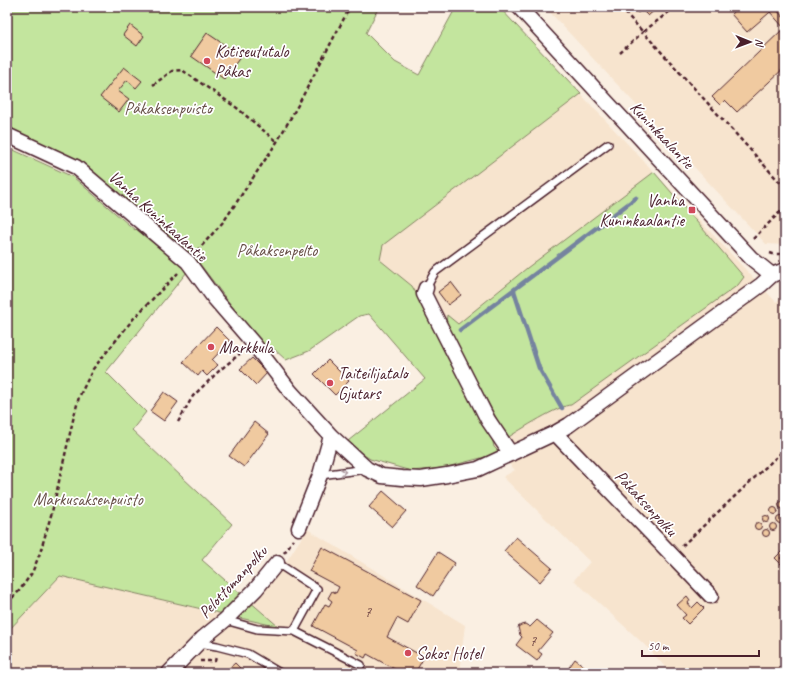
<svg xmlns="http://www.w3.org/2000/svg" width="792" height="680" font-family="Caveat,sans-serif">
	<rect width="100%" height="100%" fill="#faefe2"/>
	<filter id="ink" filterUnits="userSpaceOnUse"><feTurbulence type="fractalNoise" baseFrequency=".025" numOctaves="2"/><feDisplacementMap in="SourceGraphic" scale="8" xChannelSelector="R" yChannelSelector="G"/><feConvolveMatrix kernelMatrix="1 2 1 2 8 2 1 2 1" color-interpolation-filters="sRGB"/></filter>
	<g filter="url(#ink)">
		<path fill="#f7e4ce" d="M456,7H499L776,302L785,294V673H665L668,670L647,647L574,580L590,562L503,477L515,470L425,379L355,298L416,82Z
			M545,7H785V245L766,244Z
			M307,529L465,625L459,673H7V632L60,576L278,627L253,604L281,570Z"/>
		<path fill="#c3e59e" stroke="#868264" d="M7,7H379L366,33L395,62L419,75L456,7H499L581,94L383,245L380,260L412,286L442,339L492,438L494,447L500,453L443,468L411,471L370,459L364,455L348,441L425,379L369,314L359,316L309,351L286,360L274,349L267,353L200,264L188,252L129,208L100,182L80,161L7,130Z
			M7,147L73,177L135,230L136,229L178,263L187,272L106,372L146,412L132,430L232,524L202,560L279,627L60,576L7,632Z
			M654,172L744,277L738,285L571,405C559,405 520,430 507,438L464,357H462L446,324L447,315L458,324L527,268Z"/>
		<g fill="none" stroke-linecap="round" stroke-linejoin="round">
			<path stroke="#74839f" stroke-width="4.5" d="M514,291L539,368L562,408
				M460,330L636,198"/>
		</g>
		<path fill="#f0caa0" stroke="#4a1f2b" d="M633,7H658L648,16L641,9L638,13Z
			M739,7H776L747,32L731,14Z
			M775,8L785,19V67L737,112L725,100L720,105L712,97L784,28L770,12Z
			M130,25L144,36L137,46L123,35Z
			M207,33L241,56L224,79L191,56Z
			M124,67L142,81L136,88L127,80L118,91L129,99L119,112L100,97Z
			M451,282L461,295L448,305L438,292Z
			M216,327L230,341L212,360L218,365L207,376L202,371L198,376L183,362Z
			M252,358L267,373L256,385L240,369Z
			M328,360L349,381L335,395L314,374Z
			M164,392L178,402L164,421L150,411Z
			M254,422L269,434L244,467L229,456Z
			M383,491L406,511L392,527L369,507Z
			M778.5 505a3.5 3.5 0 1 1 7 0a3.5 3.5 0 1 1-7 0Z
			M770.5 511a3.5 3.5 0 1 1 7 0a3.5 3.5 0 1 1-7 0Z
			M762.5 519a3.5 3.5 0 1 1 7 0a3.5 3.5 0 1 1-7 0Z
			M776.5 520a3.5 3.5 0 1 1 7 0a3.5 3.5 0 1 1-7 0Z
			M754.5 526a3.5 3.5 0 1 1 7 0a3.5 3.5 0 1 1-7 0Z
			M769.5 527a3.5 3.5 0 1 1 7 0a3.5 3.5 0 1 1-7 0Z
			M762.5 533a3.5 3.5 0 1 1 7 0a3.5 3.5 0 1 1-7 0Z
			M516,537L552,568L540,582L504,551Z
			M322,547L421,600L408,624L397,618L387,637L424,657L415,673H402L367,654L365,658L356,653L358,650L313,626L325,604L329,606L332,601L328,598L332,591L336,593L339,587L309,571Z
			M785,548V554L780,558L785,563V568L775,558Z
			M438,552L455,563L433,596L417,585Z
			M687,596L690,600L688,603L692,608L698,602L704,608L688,624L682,618L686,615L677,605Z
			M537,620L553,633L538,651L542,654L537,661L516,645L522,637L520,635L518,627L521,625L525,624L530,627Z
			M575,659L589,670L587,673H565Z
			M235,663L245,673H224Z"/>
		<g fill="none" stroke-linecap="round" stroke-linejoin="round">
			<g stroke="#4a1f2b" stroke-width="10">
				<path id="lane" d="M426,288L435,272L608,144
					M320,475L367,469
					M277,563L317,589L294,631
					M225,620L257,629L294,631L361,665
					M199,643L217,646L248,654L280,673"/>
			</g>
			<g stroke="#4a1f2b" stroke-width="17">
				<path id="street" d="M519,7L751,258L772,275
					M7,135L76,167L188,262L215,299L253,343L290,391L331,436L367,469L382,476L402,478L421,479L447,475L478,469L555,433L569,425L761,285L772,275L785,270
					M426,288L424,294L430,306L488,420L511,454
					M555,433L711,596
					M299,528L320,475L331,436
					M169,673L203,638L225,620L256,589L277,563"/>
			</g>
			<path stroke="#4a1f2b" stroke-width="2.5" stroke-dasharray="4 3" stroke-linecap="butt" d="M620,7L643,32L670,11
				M620,53L643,32L785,188
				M153,85L172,71L182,70L237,108L277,142
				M753,239L785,207
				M197,251L224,221L277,142L298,105L350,7
				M770,253L773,254H785
				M178,422L193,396L220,370L242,352
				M682,546L785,449
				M284,553L293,540
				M7,603L19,591L32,573L40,553L52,512L73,420L79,397L93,369L134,318L178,273
				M200,661H215L216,657"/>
			<use href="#lane" stroke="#fff" stroke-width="7"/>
			<use href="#street" stroke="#fff" stroke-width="14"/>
		</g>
		<defs><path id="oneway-chevron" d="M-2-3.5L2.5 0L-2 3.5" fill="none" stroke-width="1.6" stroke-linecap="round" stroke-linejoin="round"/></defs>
		<use stroke="#ae9aa0" href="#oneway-chevron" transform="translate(343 472) rotate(-6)"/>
	</g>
	<g fill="#d1495b" stroke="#fff" stroke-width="1.5">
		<circle cx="207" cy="61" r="4"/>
		<rect x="688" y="206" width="8" height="8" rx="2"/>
		<circle cx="211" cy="347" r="4"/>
		<circle cx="330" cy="383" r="4"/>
		<circle cx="408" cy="653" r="4"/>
	</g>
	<g text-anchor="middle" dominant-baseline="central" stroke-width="3.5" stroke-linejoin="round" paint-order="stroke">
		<g font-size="15" fill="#744a48">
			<text x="368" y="612">7</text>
			<text x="533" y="641">7</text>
		</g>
		<g font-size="17" fill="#4a1f2b" stroke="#fff" text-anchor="start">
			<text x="215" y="51">Kotiseututalo<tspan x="215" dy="20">Påkas</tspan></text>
			<text x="684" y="200" text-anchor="end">Vanha<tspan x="684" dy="20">Kuninkaalantie</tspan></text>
			<text x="219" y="347">Markkula</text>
			<text x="338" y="373">Taiteilijatalo<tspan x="338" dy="20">Gjutars</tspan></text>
			<text x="416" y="653">Sokos Hotel</text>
		</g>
		<g font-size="17" fill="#685048" stroke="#fff">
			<text x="168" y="108">Påkaksenpuisto</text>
			<text x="277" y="250">Påkaksenpelto</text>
			<text x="88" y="499">Markusaksenpuisto</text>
		</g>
		<g font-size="17" fill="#4a1f2b" stroke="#fff">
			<text transform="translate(662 135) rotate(47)">Kuninkaalantie</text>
			<text transform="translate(158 216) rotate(42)">Vanha Kuninkaalantie</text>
			<text transform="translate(646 503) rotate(47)">Påkaksenpolku</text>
			<text transform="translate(233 582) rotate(-47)">Pelottomanpolku</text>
		</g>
	</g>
	<rect width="792" height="680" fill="none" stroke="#fff" stroke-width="24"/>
	<rect x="12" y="12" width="768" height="656" fill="none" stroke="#4a1f2b" stroke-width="1.5" filter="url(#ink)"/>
	<g transform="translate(750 42) rotate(91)" stroke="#ffffff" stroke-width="3" paint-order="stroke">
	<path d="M0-3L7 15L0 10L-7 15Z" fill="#4a1f2b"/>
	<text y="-6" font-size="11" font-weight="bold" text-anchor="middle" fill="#4a1f2b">N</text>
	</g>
	<path d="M642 650v6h117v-6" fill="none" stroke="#4a1f2b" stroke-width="2"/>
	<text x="648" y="650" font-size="12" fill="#4a1f2b" stroke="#ffffff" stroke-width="3" paint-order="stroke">50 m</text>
</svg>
